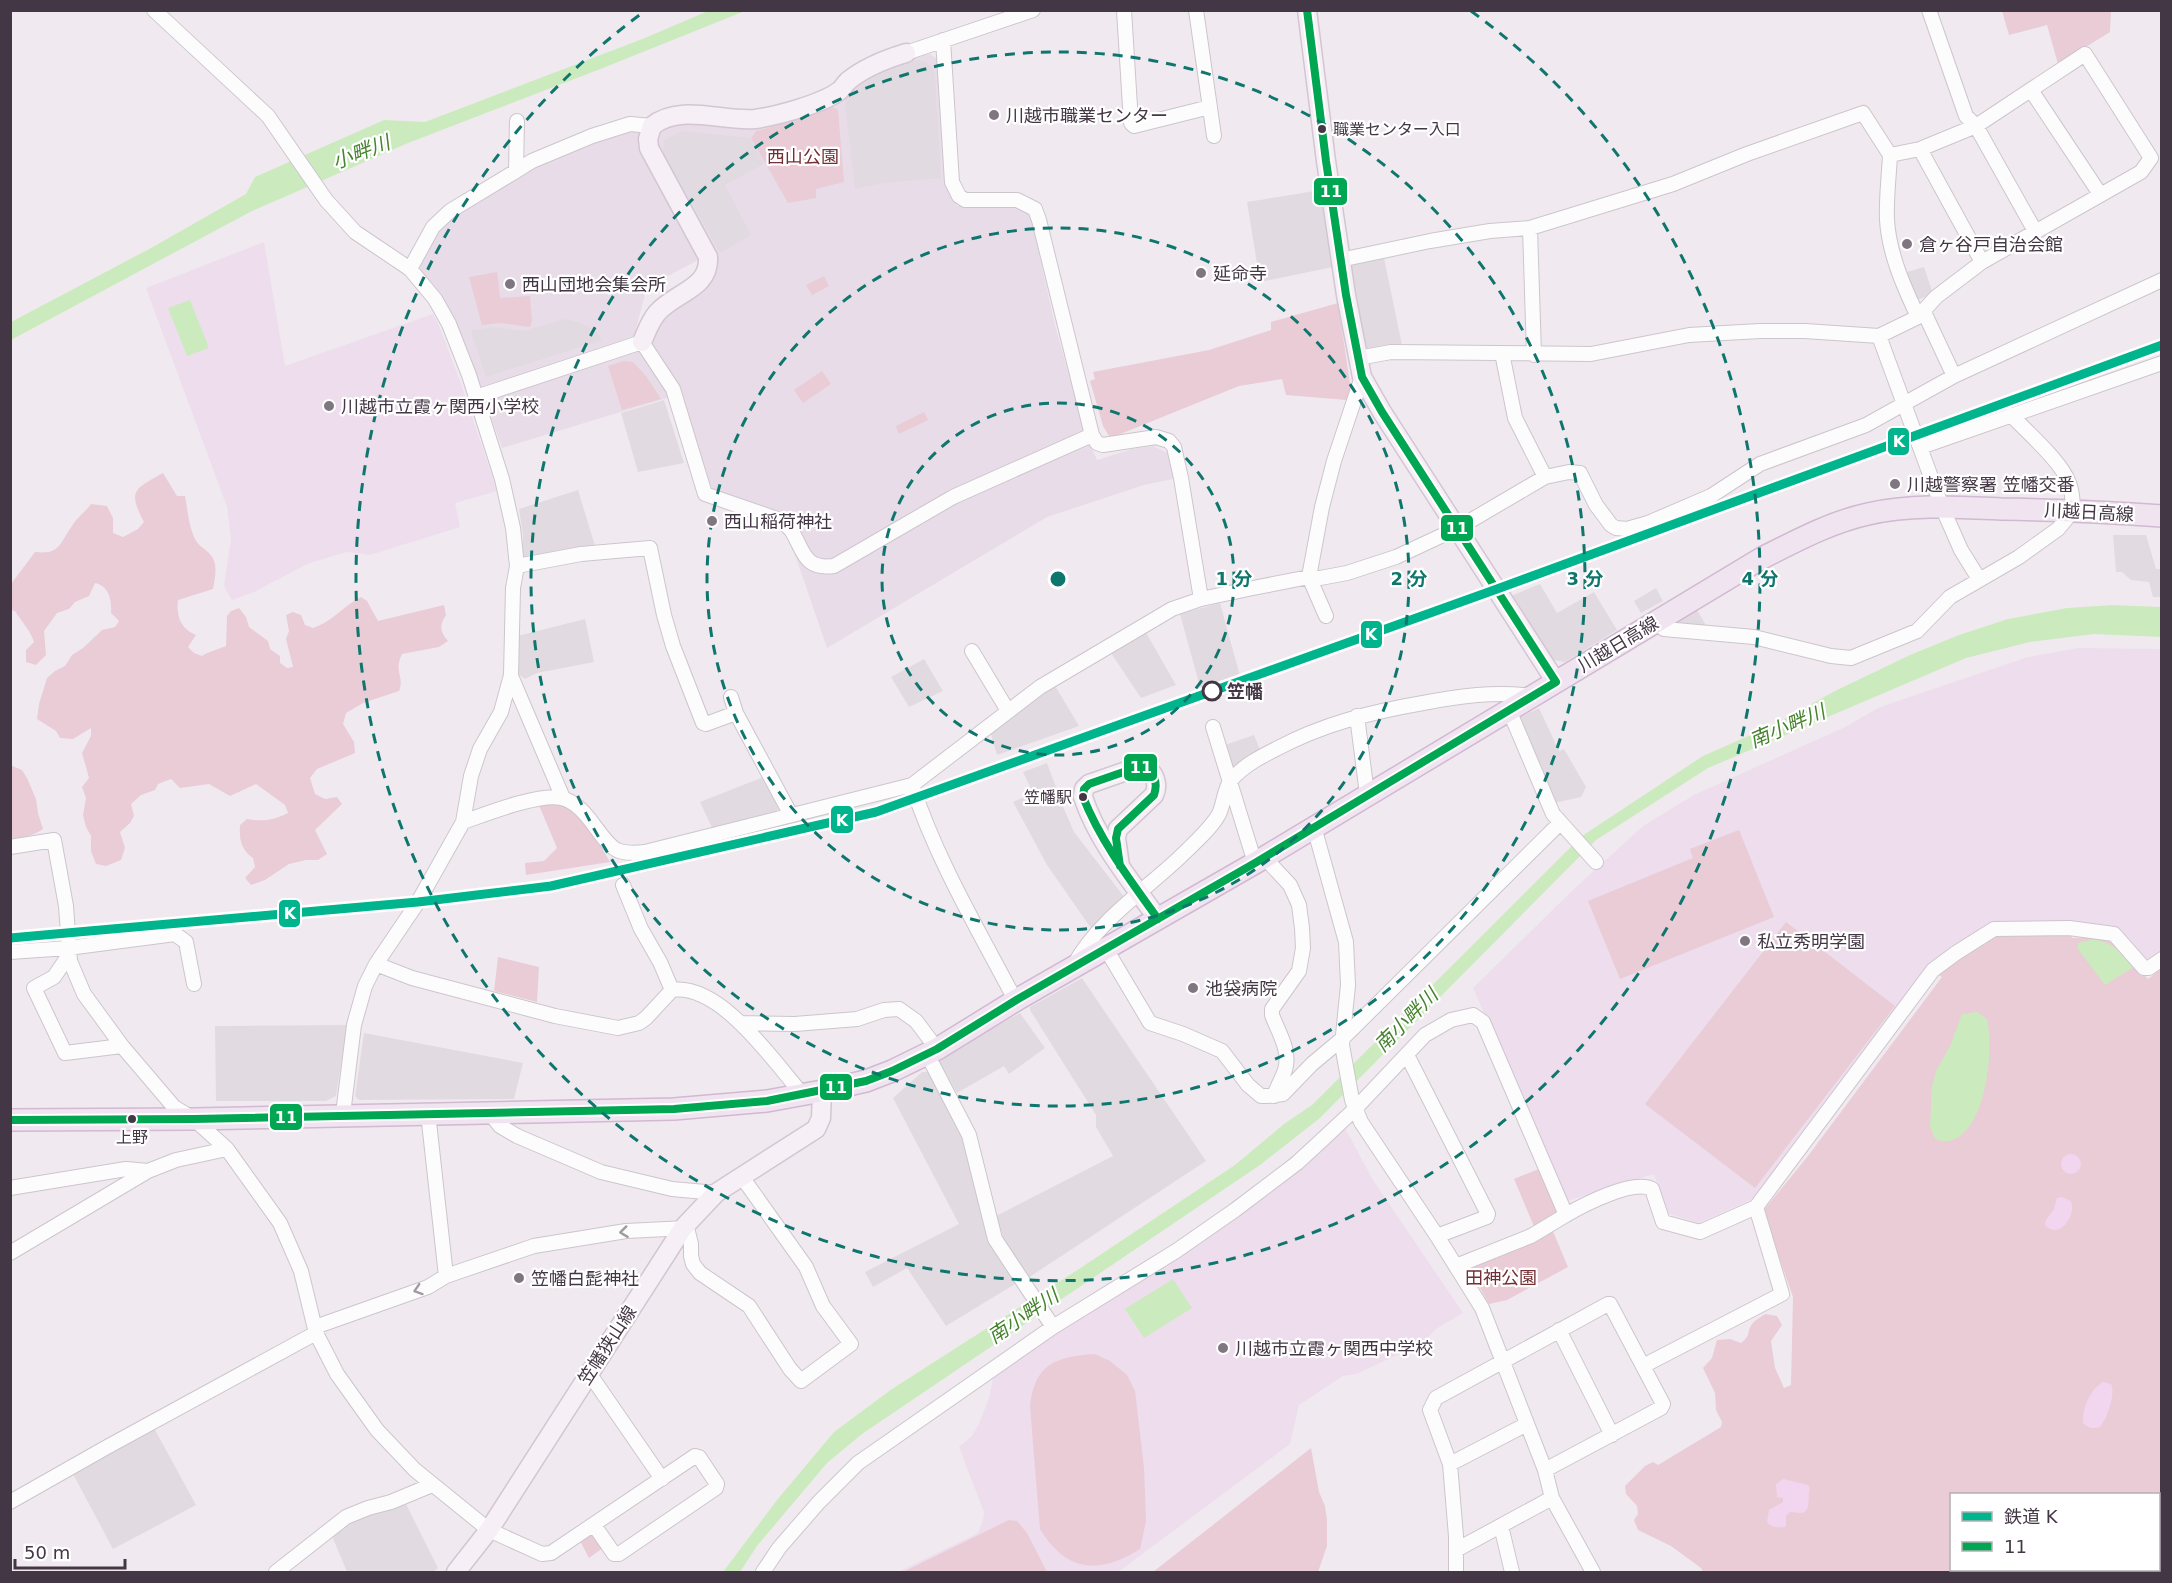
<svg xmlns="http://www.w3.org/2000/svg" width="2172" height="1583" font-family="'DejaVu Sans','Noto Sans JP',sans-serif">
	<rect width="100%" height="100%" fill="#f0eaf0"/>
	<path fill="#e7dce7" d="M930,54L939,60L947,177L957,206L1017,205L1029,209L1055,325L1084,430L1097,460L1132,449L1153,446L1168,453L1173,479L1144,485L1047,517L827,648L789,537L766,508L714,492L702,466L682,396L647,343L659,316L713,260L712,246L666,168L656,141L665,126L673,119L737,125L905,58Z
		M641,128L638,146L700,259L647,287L634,336L477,388L416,269L440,227L454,216L534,165L597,139Z
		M639,349L670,397L502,448L485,400Z"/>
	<path fill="#eddded" d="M264,242L285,366L433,314L440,328L461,384L497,491L455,503L460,527L370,555L346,552L307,564L254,592L232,600L224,586L231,539L227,507L146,288Z
		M2079,648L2161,649V953L2156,958L2145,960L2119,928L1992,923L1932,966L1752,1199L1699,1223L1666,1213L1654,1174L1567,1201L1473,988L1574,889L1643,826L1694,795L1845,727L1880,707L2028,657Z
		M1346,1130L1373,1180L1463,1313L1436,1329L1421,1344L1356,1374L1343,1376L1299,1405L1290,1444L1118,1572H898L978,1533L983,1520L984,1512L959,1447L972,1436L979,1424L989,1398L993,1378L1005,1368L1105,1300L1239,1215L1296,1173L1339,1132Z"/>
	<path fill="#e9ccd5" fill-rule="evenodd" d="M2002,11H2111L2110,32L2058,64L2047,25L2009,35Z
		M832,107L838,110L844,182L816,189V198L788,203L751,138L756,131L794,121Z
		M497,272L500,298L530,296L532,321L530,327L501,323L482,325L469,277Z
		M824,276L829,286L812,295L806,285Z
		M1338,303L1351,390L1346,400L1286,395L1282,379L1239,386L1113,437L1109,436L1103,426L1090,381L1095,379L1093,372L1209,350L1271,330V322Z
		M624,361L633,362L646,376L661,399L622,410L608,366Z
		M822,371L831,384L803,403L794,390Z
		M924,412L928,420L899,434L896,426Z
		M163,473L177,496H185C188,511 188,522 194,537C198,546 203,547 209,553C219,563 215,577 213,589L178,600C176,615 180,629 196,635L188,647L194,653L202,656C209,651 217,650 226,646L227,616L231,611L239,608L246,617L249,627L268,641L270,649L280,656V663L287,668L293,667L286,639L289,631L286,615L293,612L301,615L305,625L313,628C332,622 343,606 361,597L367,601L378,621L444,605L446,615C439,626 440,631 448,641L439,647L402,654C393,672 405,676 399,691L363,703L346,713L343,724L354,742L355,753L317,769L310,778L315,794L325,799L337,797L342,804L315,830L327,854L318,860H306L289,864L265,880L251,885L245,878L255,867L253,858C241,850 239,839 240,825L247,819C263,822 274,820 288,813L285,805L256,784L230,796L209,784L180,788L171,779L158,784L155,790L141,795L131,804L134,816L130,823L120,832L125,848L121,860L106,866L96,864L91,851V836L86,827L83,815L86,798L82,787L89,778L82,753L91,736V728L73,739L60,738L56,731L37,719L39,704L47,678L55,671L65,666L72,655L83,648L102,630L115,627L119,621L111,613C112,600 109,586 95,583L89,596L75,602L69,609L57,613L44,631L46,655L36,665L26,662V650L34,642C31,631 21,621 15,611L11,610V584L35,552C60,555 59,544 72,526C76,519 86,511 91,504L107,506L113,518V533L123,537L138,529L144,522C127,490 135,489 163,473Z
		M10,765L22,770L27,778L36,799L38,813L43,829C32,836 23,838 11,839Z
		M552,802L571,808L588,824L610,862L526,875L525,863L544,861L557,848L538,803Z
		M1739,830L1774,917L1620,979L1588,901L1693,858L1690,849Z
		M1786,922L1895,1006L1755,1188L1645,1104Z
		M1994,932L2071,935L2072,938L2100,937L2113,943L2120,948L2148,979L2161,969V1572H1703L1701,1568L1671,1546L1638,1530L1634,1520L1638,1514L1637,1506L1626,1494L1625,1486L1645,1466L1653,1462L1658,1465L1721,1427L1722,1422L1716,1410L1715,1393L1703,1368L1712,1358L1717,1340L1730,1339L1741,1343C1752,1334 1746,1333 1752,1324C1755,1320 1761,1317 1765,1314L1777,1316L1782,1325L1771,1341L1775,1368L1784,1388L1791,1385L1793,1297L1763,1211L1808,1156L1942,977L1939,975L1943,966ZM1952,1494H2158V1570H1952Z
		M498,957L539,967L537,1002L494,991Z
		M1541,1168L1561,1215L1535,1229L1514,1179Z
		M1552,1229L1568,1267L1507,1300L1489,1304L1467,1265Z
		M1095,1354L1110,1361L1127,1375L1135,1391L1144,1468L1146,1521L1140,1549C1099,1575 1066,1572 1040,1529L1030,1406C1035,1363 1056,1357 1095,1354Z
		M1311,1448L1319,1492L1325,1506L1327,1520V1546L1318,1572H1153Z
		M1009,1520L1017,1521L1027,1533L1047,1572H903Z
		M587,1534H595L603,1548L589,1558L579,1539Z"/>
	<path fill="#f2d6ef" d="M2061 1164a10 10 0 1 1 20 0a10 10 0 1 1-20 0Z
		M2062,1197L2071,1201C2077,1215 2059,1241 2045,1225L2046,1220L2054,1209L2057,1198Z
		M2103,1382L2111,1384C2116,1393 2107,1419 2100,1427C2093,1429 2088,1428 2083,1423C2082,1409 2090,1389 2103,1382Z
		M1783,1479L1808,1485L1810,1488C1807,1495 1812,1514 1800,1513C1797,1513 1793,1512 1790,1512L1786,1516V1526C1781,1529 1770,1527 1767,1522L1769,1510L1783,1502V1498L1777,1497L1776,1484Z"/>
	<path fill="#e1dbe1" d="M918,60L926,62L932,67L935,75L941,178L882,183L855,189L845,103L847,99L857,88L876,75Z
		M682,131L750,138L764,164L725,185L751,235L720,253L663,153L664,140Z
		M1321,190L1333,267L1260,282L1247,202Z
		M1384,258L1402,345L1366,352L1348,265Z
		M1924,267L1933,294L1917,300L1907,272Z
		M564,319L581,323L597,332L602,340L486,377L471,331L493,327L523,331Z
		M664,400L684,463L638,472L621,413Z
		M578,490L595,546L522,561L523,535L519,509Z
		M2113,535H2146L2156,569H2161V597H2153L2149,582L2131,580L2122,572H2116Z
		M1540,584L1557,613L1594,592L1617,630L1565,662L1553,660L1511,596Z
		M1656,588L1663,601L1641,613L1634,601Z
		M1220,603L1240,676L1200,687L1180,614Z
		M1697,610L1707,627L1669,626Z
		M585,619L594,662L537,673L525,679L516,673L517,636Z
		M1144,629L1176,685L1141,698L1109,650Z
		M924,659L943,691L909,707L891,677Z
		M1054,684L1079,726L997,755L990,731Z
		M1539,708L1559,751L1564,749L1586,787L1581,797L1554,803L1519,718Z
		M1254,735L1261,752L1234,772L1225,745Z
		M1047,763L1064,809L1074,832L1125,898L1093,931L1047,865L1013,802L1033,793L1023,772Z
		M766,776L783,809L781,814L714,832L700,802Z
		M1082,978L1206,1161L1028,1278L1004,1239L996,1216L1113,1156L1096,1127V1115L1030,1010V1007Z
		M1020,1013L1045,1048L1009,1074L1004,1066L957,1093L939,1061L941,1057Z
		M347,1025L336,1096L326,1101H216L215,1026Z
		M364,1033L523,1063L514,1099L359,1100L355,1096Z
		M922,1072H928L963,1140L990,1242L1015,1284L946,1326L907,1268L873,1287L865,1272L959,1224L893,1098Z
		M154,1428L196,1505L113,1549L73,1474Z
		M406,1504L438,1568L433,1572H347L332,1536L353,1521Z"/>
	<path fill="#cbebbe" d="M708,11H745L603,68L408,143L252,211L11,340V322L151,248L246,194L255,177L384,120L425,122L645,38Z
		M190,300L209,348L187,356L168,308Z
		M2112,605L2161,607V637L2094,634L2030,642L1966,658L1708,768L1596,840L1320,1118L1260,1165L862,1434L827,1463L757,1546L740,1572H723L777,1500L834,1432L892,1389L1079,1269L1235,1165L1284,1124L1312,1105L1582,836L1703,756L1771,726L1835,691L1910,655L1959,635L2008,619L2067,608Z
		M2094,939C2111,943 2120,950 2132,963V968L2105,985L2078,949V943Z
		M1977,1012L1987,1019C1994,1048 1987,1133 1949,1141C1945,1142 1939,1140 1935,1139L1930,1126L1932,1087L1936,1071L1950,1046L1962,1014Z
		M1173,1279L1192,1308L1144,1338L1125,1309Z"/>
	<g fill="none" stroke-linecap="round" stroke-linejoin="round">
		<g stroke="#ccc6cc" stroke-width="16">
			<path id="street" d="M154,10L268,116L326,200L355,232L410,269L435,299L449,324L469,375L502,479L513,528L517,566L513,588L511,675L501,712L480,749L471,776L463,822L418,902L376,964L365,986L354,1025L343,1114
				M1124,10L1131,123L1134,126L1210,107
				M1196,10L1214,136
				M1929,10L1966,116L1976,126L2035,231
				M943,40L952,182L959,196L965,200H1017L1035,209L1039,220L1092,435L1097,443L1103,445L1156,437L1169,441L1174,447L1181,478L1201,599
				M906,53L1033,10
				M2031,90L2100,194
				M1920,149L1982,262
				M516,171L517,121
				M1530,228L1534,355
				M1340,260L1430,241L1490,231L1530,228L1673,184L1747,154L1863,113L1890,155
				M410,269L433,227L450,211L516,171L532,161L592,136L630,124L652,126
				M1923,310L1954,376
				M1879,336L1942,507L1961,550L1979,579
				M1502,353L1515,418L1545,477
				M1358,358L1391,352L1591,354L1689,335L1760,331H1805L1879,336L1918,317L1936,297L1982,262L2141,172L2151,158L2085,54L1976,126L1920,149L1890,155C1889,176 1886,199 1887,220C1889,254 1904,287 1918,317
				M476,397L642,342L673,389L705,494L780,520C784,523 788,527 791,530C804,550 803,570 834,566L953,497L1092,435
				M1921,447L2162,363
				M517,566L581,554L650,548L664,615L673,646L703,723L706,724L736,713L791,815
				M1326,616L1309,577L1322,507L1334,461L1362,377
				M1655,623L1664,629L1754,637L1831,656L1851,658L1917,631L1950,597L2019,557L2058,529L2073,511C2073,502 2072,491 2069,483C2062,462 2026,431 2011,415
				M972,651L1008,711
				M511,676L563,798
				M731,697L736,713
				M1509,710L1553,814L1596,862
				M1357,716L1367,794
				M1213,727L1255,863
				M912,785C936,858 976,926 1012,994L1018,999
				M463,822C486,814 539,793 561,798C588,804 599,841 617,850C626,854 636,853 645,852L912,785L1040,687L1172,609L1201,599L1253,588L1309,577L1320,578L1347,573L1396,557L1458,528L1545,477L1569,472L1580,473L1596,505L1611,525L1616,528L1627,529L1648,523L1711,496L1760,464L1866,425L1954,376L2162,280
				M1314,827L1346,942L1348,985L1342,1045L1352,1100L1361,1122L1437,1236L1482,1308L1545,1470L1552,1498L1593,1572
				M10,847L54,840L66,906L70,961L84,994L122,1046L174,1107L194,1119L227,1149L280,1223L301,1271L316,1333L337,1374L377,1430L415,1470L489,1530L542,1554L551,1553L695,1456L699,1457L717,1484L716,1488L619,1554H614L594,1525
				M1264,857L1290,885L1299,905L1302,928L1303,948L1299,971L1272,1009V1015C1278,1032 1291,1050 1285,1070C1282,1079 1277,1087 1274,1096
				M623,885L641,929L660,962L672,990
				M1106,949L1150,1023L1183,1034L1222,1051L1248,1085L1261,1096H1267L1283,1094L1312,1064L1343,1038L1560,823
				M10,952L68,948L175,934L186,942L194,984
				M69,955L54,977L34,988L65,1053L122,1046
				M376,964L412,978L555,1016L618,1028L639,1023L646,1018L672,990C721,983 774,1062 803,1095
				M1074,965C1096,923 1145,890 1179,858C1192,845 1210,830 1219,814C1224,804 1224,789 1231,780C1243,766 1260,757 1276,749C1323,724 1371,712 1423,703C1459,696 1495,691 1532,696
				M741,1023L795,1024L857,1019L884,1010L899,1009L916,1021L937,1049
				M927,1054L969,1135L995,1239L1053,1327
				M1407,1055L1488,1214L1487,1217L1437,1236
				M488,1111L500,1126L517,1136L601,1172L672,1189L716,1193
				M428,1113L446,1276
				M10,1188L126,1169L148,1171
				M10,1253L148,1171L176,1160L227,1149
				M1456,1266L1531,1236L1566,1215
				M315,1327L428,1287L446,1276L534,1246L626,1231L687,1228L691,1244V1256L693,1264L700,1273L749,1306L790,1369L801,1381L851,1344L823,1306L806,1267L742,1177
				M1559,1330L1612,1435
				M1643,1366L1782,1294L1756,1207
				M589,1373L662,1479
				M1450,1464L1527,1424
				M10,1502L107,1447L316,1333
				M1501,1526L1512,1572
				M1456,1550L1552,1498
				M276,1572L346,1517L368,1508L391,1502L432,1485
				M763,1572L779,1548L819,1502L858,1463L1053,1327L1176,1251L1235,1210L1297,1163L1323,1139L1355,1109L1425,1035L1451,1020L1473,1015L1483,1022L1566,1215C1583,1205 1633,1179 1652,1189L1663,1222L1700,1232L1756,1207L1933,970L1956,953L1994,929L2069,928L2114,934L2144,968H2149L2162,959
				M1456,1572V1536L1450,1464L1430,1410L1436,1398L1608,1304H1610L1663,1404L1661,1408L1545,1470"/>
		</g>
		<g stroke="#d3c6d2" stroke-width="21">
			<path id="secondary" d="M1307,10L1326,161L1346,295L1362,377L1382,412L1556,682
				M642,342C646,333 650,321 657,313C675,292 710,289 708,257L649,148L648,139L652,126C680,103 722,122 755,119C776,116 822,104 839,91C842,89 845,84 848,81C865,67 886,59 906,53
				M1120,866L1116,838L1118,829L1154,795C1159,785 1155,772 1144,767L1135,768L1089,784L1084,789L1083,797C1098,842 1131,881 1158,919
				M456,1572L489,1530L683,1228L716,1193L816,1129L821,1118L822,1091"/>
		</g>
		<g stroke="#d1b9d1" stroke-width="24">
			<path id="primary" d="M10,1120L194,1119L674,1109L767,1101L822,1091L866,1081L892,1071L937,1049L1018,999L1255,863L1762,558C1796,541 1831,522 1868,514C1911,504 1957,507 2001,509C2054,510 2108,512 2162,516"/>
		</g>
		<use href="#street" stroke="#fdfcfd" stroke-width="14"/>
		<use href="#secondary" stroke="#f6eff5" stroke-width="18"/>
		<use href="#primary" stroke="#f0e4f0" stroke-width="21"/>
		<g stroke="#fff" stroke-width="12">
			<path id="bus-1" d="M1307,10L1326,161L1346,295L1362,377L1382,412L1556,682
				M1120,866L1116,838L1118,829L1154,795C1158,783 1155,773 1144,767L1135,768L1089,784L1084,789L1083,797C1101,842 1130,880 1158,919
				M10,1120L194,1119L674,1109L767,1101L866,1081L892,1071L937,1049L1018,999L1255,863L1556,682"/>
		</g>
		<use href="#bus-1" stroke="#00a651" stroke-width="8"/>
		<g stroke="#fff" stroke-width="14">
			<path id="rail-1" d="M10,938L418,902L551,886L876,812L1497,589L2162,345"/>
		</g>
		<use href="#rail-1" stroke="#00b48d" stroke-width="9"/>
	</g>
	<defs><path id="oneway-chevron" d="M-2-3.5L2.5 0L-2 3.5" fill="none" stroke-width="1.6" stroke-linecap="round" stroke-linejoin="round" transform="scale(1.5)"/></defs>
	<g stroke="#a09aa1">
		<use href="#oneway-chevron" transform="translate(624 1232) rotate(173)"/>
		<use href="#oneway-chevron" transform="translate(418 1290) rotate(162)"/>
	</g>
	<g fill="none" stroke="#0f766e" stroke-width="3" stroke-dasharray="10 8">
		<circle cx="1058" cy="579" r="176"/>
		<circle cx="1058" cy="579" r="351"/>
		<circle cx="1058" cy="579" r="527"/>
		<path d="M1471 11A702 702 0 1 1 645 11"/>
	</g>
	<g fill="#807681" stroke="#fff" stroke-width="2">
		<circle cx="994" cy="115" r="6"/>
		<circle cx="1907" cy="244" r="6"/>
		<circle cx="1201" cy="273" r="6"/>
		<circle cx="510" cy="284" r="6"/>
		<circle cx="329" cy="406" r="6"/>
		<circle cx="1895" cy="484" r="6"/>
		<circle cx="712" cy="521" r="6"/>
		<circle cx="1745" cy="941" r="6"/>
		<circle cx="1193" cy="988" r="6"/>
		<circle cx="519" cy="1278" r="6"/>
		<circle cx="1223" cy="1348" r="6"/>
	</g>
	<g fill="#443745" stroke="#fff" stroke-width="2">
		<circle cx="1322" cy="129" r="5"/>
		<circle cx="1083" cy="797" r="5"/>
		<circle cx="132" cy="1119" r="5"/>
	</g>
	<circle fill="#fff" stroke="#443745" stroke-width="3" cx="1212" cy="691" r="9"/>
	<g text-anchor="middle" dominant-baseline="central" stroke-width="4.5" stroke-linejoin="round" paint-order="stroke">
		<g font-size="16" fill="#443745" stroke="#fff" text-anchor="start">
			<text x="1333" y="129">職業センター入口</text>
			<text x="1072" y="797" text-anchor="end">笠幡駅</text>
			<text x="132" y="1137" text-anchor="middle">上野</text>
		</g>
		<g font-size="18" fill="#443745" stroke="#fff" text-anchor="start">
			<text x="1006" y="115">川越市職業センター</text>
			<text x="1919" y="244">倉ヶ谷戸自治会館</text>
			<text x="1213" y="273">延命寺</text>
			<text x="522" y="284">西山団地会集会所</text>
			<text x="341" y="406">川越市立霞ヶ関西小学校</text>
			<text x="1907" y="484">川越警察署 笠幡交番</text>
			<text x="724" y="521">西山稲荷神社</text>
			<text x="1757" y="941">私立秀明学園</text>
			<text x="1205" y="988">池袋病院</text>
			<text x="531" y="1278">笠幡白髭神社</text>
			<text x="1235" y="1348">川越市立霞ヶ関西中学校</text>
		</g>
		<g font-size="18" fill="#732f33" stroke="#fff">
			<text x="803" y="156">西山公園</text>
			<text x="1501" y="1277">田神公園</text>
		</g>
		<g font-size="18" fill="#443745" stroke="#fff">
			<text transform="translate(2089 512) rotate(3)">川越日高線</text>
			<text transform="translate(1618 644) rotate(-31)">川越日高線</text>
			<text transform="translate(607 1345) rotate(-57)">笠幡狭山線</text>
		</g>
		<g font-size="18" font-weight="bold" fill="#443745" stroke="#fff" text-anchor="start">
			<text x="1227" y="691">笠幡</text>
		</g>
		<g font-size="20" font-style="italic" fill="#45832e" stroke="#fff">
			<text transform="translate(361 152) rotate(-21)">小畔川</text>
			<text transform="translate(1787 726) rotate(-23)">南小畔川</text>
			<text transform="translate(1406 1020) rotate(-45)">南小畔川</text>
			<text transform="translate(1023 1316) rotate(-34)">南小畔川</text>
		</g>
	</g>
	<circle cx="1058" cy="579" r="9" fill="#0f766e" stroke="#fff" stroke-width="3"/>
	<g font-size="18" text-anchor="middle" font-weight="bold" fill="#0f766e" stroke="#fff" stroke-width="4.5" stroke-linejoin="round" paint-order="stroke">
		<text x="1234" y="585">1 分</text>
		<text x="1409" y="585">2 分</text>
		<text x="1585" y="585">3 分</text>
		<text x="1760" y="585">4 分</text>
	</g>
	<g stroke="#fff" stroke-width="2">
		<rect x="1313" y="177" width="35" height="29" rx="6" fill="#00a651"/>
		<rect x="1887" y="427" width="23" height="29" rx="6" fill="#00b48d"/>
		<rect x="1440" y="514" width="34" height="28" rx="6" fill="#00a651"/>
		<rect x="1360" y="620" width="23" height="29" rx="6" fill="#00b48d"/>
		<rect x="1123" y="753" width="35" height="29" rx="6" fill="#00a651"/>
		<rect x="830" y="805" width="24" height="29" rx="6" fill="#00b48d"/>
		<rect x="278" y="899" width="23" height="29" rx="6" fill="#00b48d"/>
		<rect x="819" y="1073" width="34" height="28" rx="6" fill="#00a651"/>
		<rect x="269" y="1103" width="34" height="28" rx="6" fill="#00a651"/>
	</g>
	<g font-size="16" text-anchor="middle" font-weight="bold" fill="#fff">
		<text x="1331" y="197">11</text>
		<text x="1899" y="447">K</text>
		<text x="1457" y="534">11</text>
		<text x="1371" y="640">K</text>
		<text x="1141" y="773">11</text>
		<text x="842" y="826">K</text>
		<text x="290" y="919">K</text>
		<text x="836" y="1093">11</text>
		<text x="286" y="1123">11</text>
	</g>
	<rect width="2172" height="1583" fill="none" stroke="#443745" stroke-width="24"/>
	<rect x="1950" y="1493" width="210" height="78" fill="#ffffff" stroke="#b4afb5" stroke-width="1.5"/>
	<rect x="1962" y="1512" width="30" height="9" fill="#00b48d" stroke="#b4afb5" stroke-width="1.5"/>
	<text x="2004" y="1523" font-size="18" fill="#443745">鉄道 K</text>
	<rect x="1962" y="1542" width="30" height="9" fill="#00a651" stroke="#b4afb5" stroke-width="1.5"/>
	<text x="2004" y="1553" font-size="18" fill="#443745">11</text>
	<path d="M15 1559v9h110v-9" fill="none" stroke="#443745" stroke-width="3"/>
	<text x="24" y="1559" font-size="18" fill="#443745" stroke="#ffffff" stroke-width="4.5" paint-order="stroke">50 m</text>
</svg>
